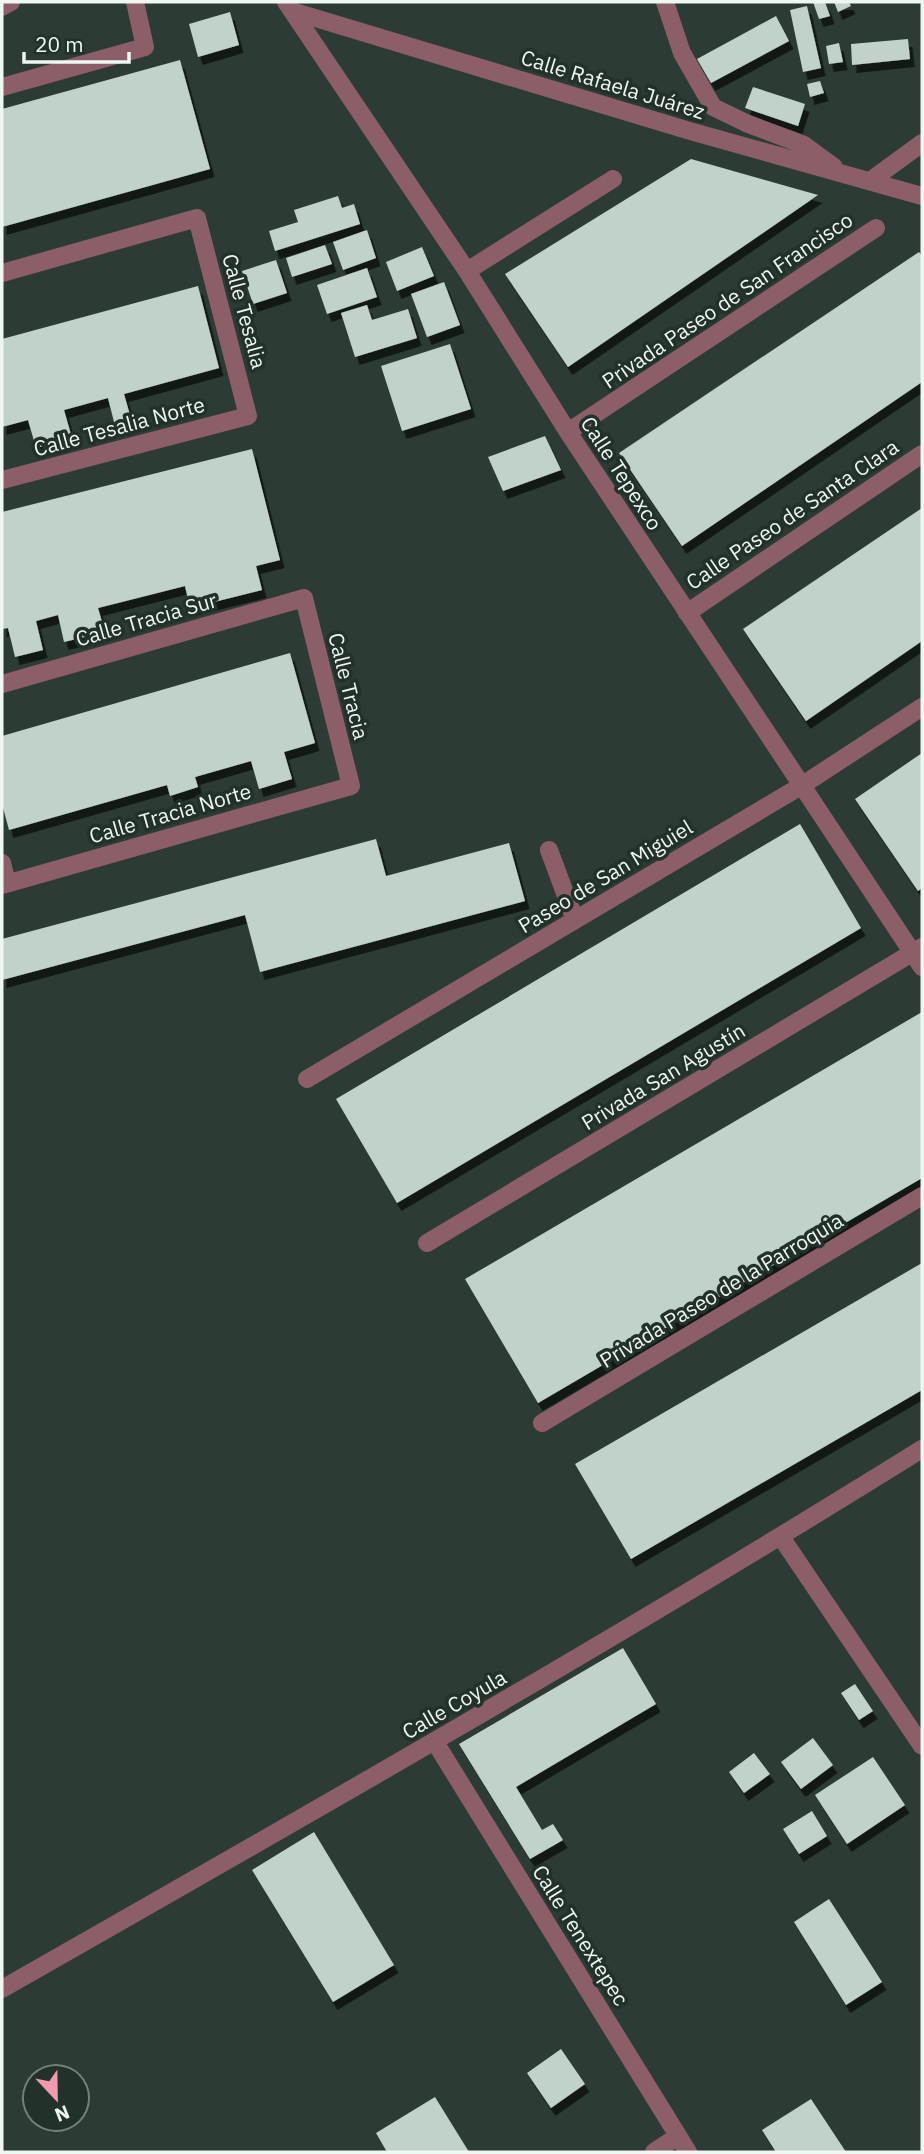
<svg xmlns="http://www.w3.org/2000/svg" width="924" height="2154" font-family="'IBM Plex Sans',sans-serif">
	<defs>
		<filter id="shadow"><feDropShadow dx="4.5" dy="8" stdDeviation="0" flood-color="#0009"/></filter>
	</defs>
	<rect width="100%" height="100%" fill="#2c3b33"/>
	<path fill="#c1d3c9" filter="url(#shadow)" d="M813,2H825L830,16L819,19Z
		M834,2H849L851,6L838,12Z
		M807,6L821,68L803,72L790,10Z
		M230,12L239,45L198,57L189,24Z
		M776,16L789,41L711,83L697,59Z
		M908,39L910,59L852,65L851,44Z
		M839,43L843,62L829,64L826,46Z
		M180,60L210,169L2,227V109Z
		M820,81L824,93L810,97L807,84Z
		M753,87L805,104L798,126L745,108Z
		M691,159L818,195L568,367L505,274Z
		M338,196L342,208L354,204L360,224L275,251L269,231L298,222L294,210Z
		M367,230L376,258L343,270L333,242Z
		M325,245L332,264L292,277L286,258Z
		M422,247L434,276L397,291L386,262Z
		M919,252L922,256V382L682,546L619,453Z
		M276,260L287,293L253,304L242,271Z
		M367,268L377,297L327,314L317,285Z
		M444,282L460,325L427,337L411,294Z
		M198,286L219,368L124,394L132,422L115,426L108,398L64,410L72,438L36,448L28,420L2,427V339Z
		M367,305L372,320L408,309L417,338L355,357L341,313Z
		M450,344L471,409L402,431L381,366Z
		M545,436L561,470L503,491L488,457Z
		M252,449L280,560L256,566L262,590L190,608L185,586L98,608L105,632L64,642L58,615L36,621L43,650L15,657L8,628L2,629V512Z
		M922,508V641L806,721L743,629Z
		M290,653L315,743L284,752L292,779L259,789L251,761L195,777L198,787L170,796L167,785L9,830L2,804V736Z
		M922,753V888L918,891L855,799Z
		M800,824L861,928L397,1203L336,1099Z
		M376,839L386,876L509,843L525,901L260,972L245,915L2,980V939Z
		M922,1012V1178L538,1403L465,1279Z
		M922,1263V1390L631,1559L575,1464Z
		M623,1648L656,1704L516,1787L542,1830L553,1824L563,1840L530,1859L459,1744Z
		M855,1684L873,1711L859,1720L841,1693Z
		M813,1738L833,1765L801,1789L781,1762Z
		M754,1753L770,1774L744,1793L729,1772Z
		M873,1757L905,1805L847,1844L815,1795Z
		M812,1811L827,1836L799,1854L783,1829Z
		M314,1832L394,1965L333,2002L252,1870Z
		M829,1899L882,1982L846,2005L794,1922Z
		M561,2049L585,2084L551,2108L527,2073Z
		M435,2097L469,2152H387L376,2133Z
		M811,2099L846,2152H776L762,2130Z"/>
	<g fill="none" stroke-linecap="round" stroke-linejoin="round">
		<path stroke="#8c5e68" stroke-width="18" d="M286,2L467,271L568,432L922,967
			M665,2L682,53L713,107L746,123L804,145L834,167
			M2,7L11,2
			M292,11L690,131L922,196
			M2,87L145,47L135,2
			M870,181L922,143
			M467,271L613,179
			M2,273L197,218L248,416L2,480
			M568,432L876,228
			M687,613L922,454
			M2,684L304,598L351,786L2,885
			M549,850L575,920
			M2,863L7,883
			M307,1079L801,786L922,707
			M427,1243L922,947
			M542,1423L922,1196
			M781,1537L922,1746
			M435,1742L688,2152
			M2,1989C311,1813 620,1637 922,1449
			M654,2152L678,2136"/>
	</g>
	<g text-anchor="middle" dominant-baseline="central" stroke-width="7" stroke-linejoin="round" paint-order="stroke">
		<g font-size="21" fill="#eef7f2" stroke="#223129">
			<text transform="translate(613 84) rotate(17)">Calle Rafaela Juárez</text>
			<text transform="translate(727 300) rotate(-34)">Privada Paseo de San Francisco</text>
			<text transform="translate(245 311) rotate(75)">Calle Tesalia</text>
			<text transform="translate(119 426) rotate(-15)">Calle Tesalia Norte</text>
			<text transform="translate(622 473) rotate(57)">Calle Tepexco</text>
			<text transform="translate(792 514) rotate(-34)">Calle Paseo de Santa Clara</text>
			<text transform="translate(146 619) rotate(-16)">Calle Tracia Sur</text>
			<text transform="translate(349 686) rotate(76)">Calle Tracia</text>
			<text transform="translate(170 813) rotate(-16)">Calle Tracia Norte</text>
			<text transform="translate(605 876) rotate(-31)">Paseo de San Miguiel</text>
			<text transform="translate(663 1076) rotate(-31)">Privada San Agustín</text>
			<text transform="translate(721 1290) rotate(-31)">Privada Paseo de la Parroquia</text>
			<text transform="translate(454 1704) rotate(-30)">Calle Coyula</text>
			<text transform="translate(581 1935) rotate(58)">Calle Tenextepec</text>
		</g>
	</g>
	<rect width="924" height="2154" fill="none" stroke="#eef7f2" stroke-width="7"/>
	<g transform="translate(56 2098) rotate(158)"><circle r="33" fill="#223129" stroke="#748079" stroke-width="2"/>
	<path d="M0-5L12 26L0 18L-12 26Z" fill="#f29aad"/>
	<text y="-10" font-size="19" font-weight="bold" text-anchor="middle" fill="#eef7f2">N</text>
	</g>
	<path d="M24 52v10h105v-10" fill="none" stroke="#eef7f2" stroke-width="3.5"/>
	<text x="35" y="52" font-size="21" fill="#eef7f2" stroke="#223129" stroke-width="5" paint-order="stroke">20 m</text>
</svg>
